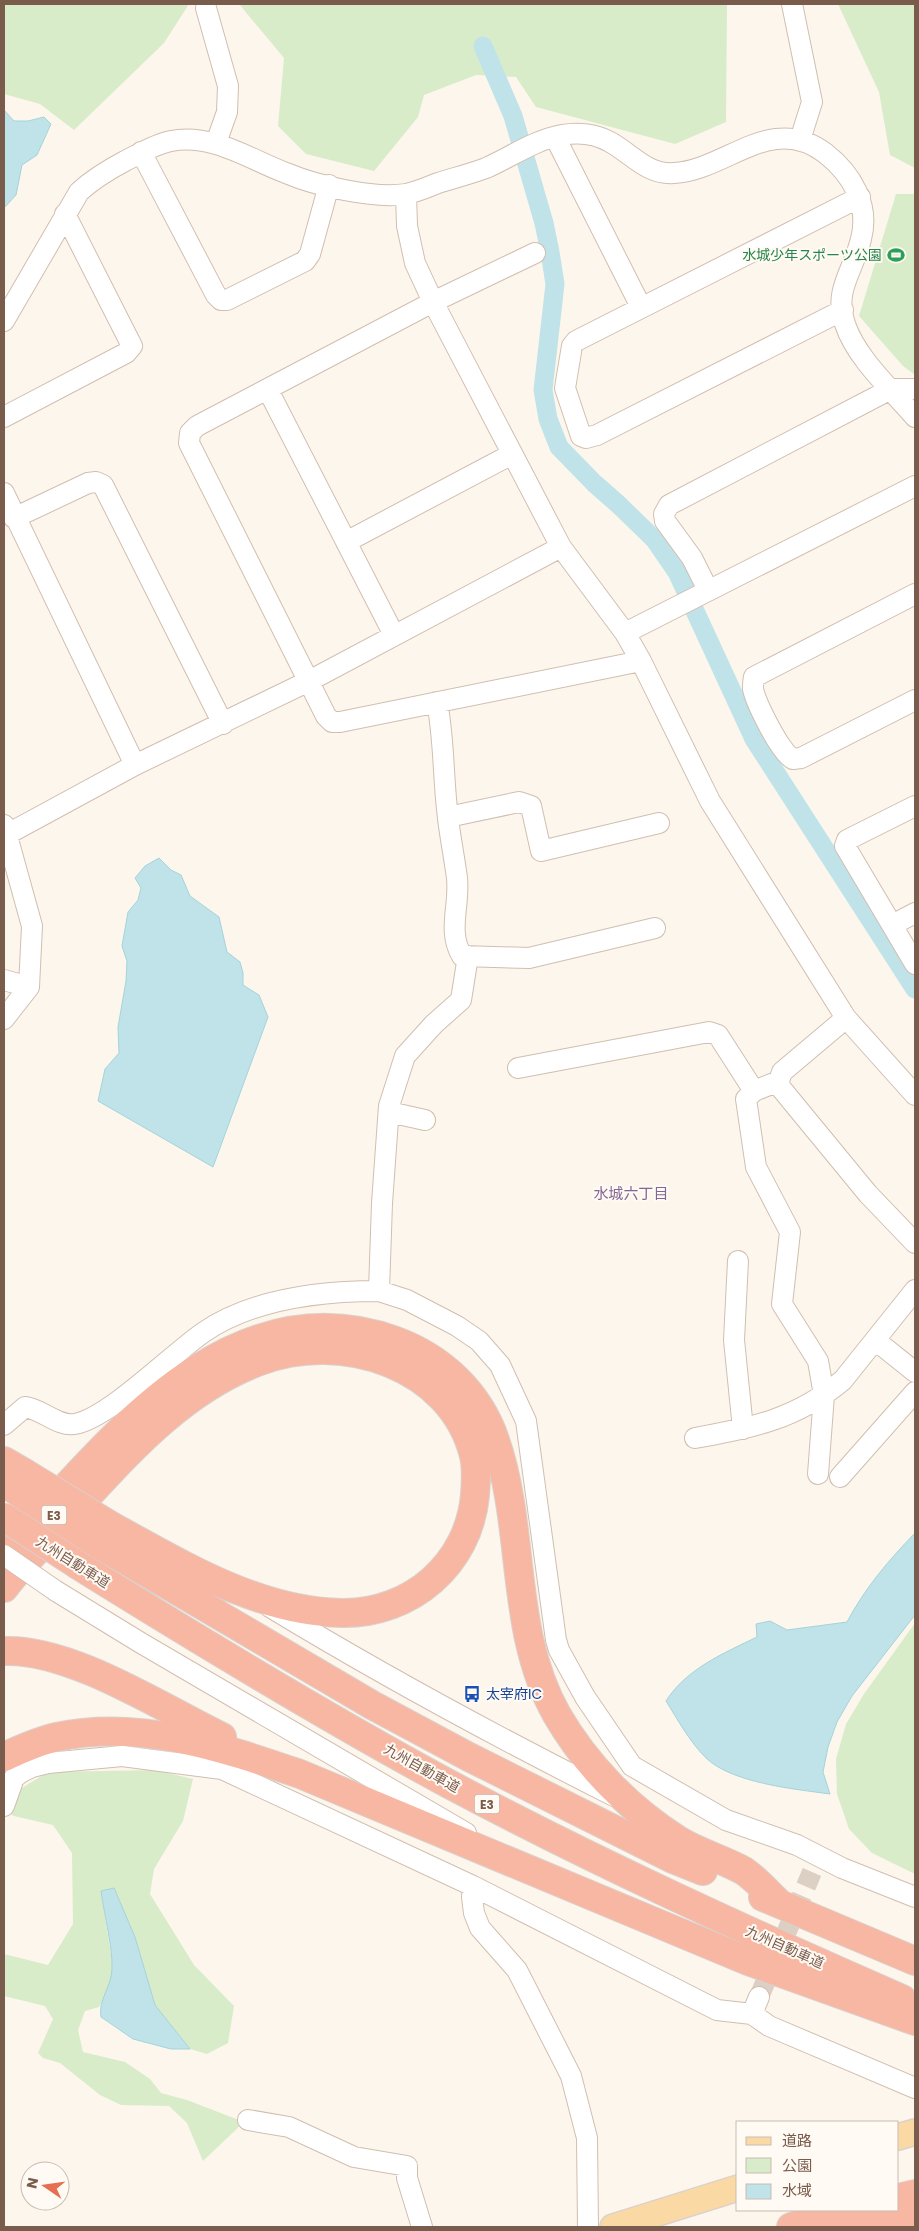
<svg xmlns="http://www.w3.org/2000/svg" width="919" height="2231" font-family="Poppins,'Noto Sans JP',sans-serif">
	<rect width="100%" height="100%" fill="#fdf6ec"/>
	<path fill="#d8ecc9" d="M4,4H189L164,43L74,130L40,104L4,94Z
		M239,4H727L726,122L675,144L536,107L516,77L476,75L424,95L418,117L374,171L306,154L278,126L284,58Z
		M838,4H915V168L890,155L879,92Z
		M896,194H915V375L903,366L859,316Z
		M915,1623V1874L872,1853L849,1829L837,1794L836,1759L846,1724L864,1694Z
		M155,1770L193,1779L183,1821L154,1869L150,1894L194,1965L234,2006L228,2043L207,2054L190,2049L155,2005L135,1937L113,1888L101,1892L113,1967L111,1984L99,2007L85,2011L78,2030L83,2052L125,2062L150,2079L161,2093L187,2100L244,2122L203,2161L187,2123L169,2106L121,2105L100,2095L60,2063L43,2058L38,2053L53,2019L45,2006L4,1996V1954L48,1965L73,1924L72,1853L53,1825L14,1816L4,1811V1799L48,1772Z"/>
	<path fill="#bfe3e8" stroke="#a5d3da" d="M4,110L14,121H28L44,117L51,124L37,155L22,165L16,195L4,208Z
		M159,858L171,870L181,875L190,896L219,917L227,952L240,962L243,973V985L259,995L268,1017L213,1167L98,1101L105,1069L119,1053L118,1027L126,981L127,961L122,946L128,912L138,900L141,888L135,878L145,866Z
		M915,1533V1615L852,1696L837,1722L828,1747L823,1772L830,1794C794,1789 732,1783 706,1758C689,1741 678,1720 666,1701C686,1669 724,1653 757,1637L756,1624L770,1621L787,1630L847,1622C865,1588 888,1561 915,1533Z
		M114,1888L135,1937L155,2005L190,2049H171L133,2039L101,2017C98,1999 111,1989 112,1969C113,1948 104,1914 101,1891Z"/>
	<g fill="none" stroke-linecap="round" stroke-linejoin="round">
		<path stroke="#bfe3e8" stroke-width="19" d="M483,46L513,116L544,223L550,252L555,284L543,390L548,419L559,447L594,483L619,505L655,540L677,572L754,739L915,989"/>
		<path stroke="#dcd0c4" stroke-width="20" stroke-dasharray="20 10" stroke-linecap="butt" d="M759,1997L812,1872"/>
		<g stroke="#d1beb0" stroke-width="22">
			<path id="minor" d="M792,4L812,102L800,140
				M206,8L228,86L227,112L216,143
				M555,137L641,307
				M141,152L216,295L221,300H227L305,261L310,254L329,185
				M406,194L407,226L415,263L433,302L561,547L625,633L641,661L710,801L846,1018L915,1095
				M535,253L433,302L197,426L190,433L189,443L326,716L332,722H340L641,661
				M843,310L597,435L586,438L581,436L565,388L572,346L576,341L860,197
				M4,321L79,192C93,179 108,170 125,161C139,154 155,144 171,141C212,133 249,159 286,173C317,186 374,199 406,194C417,192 428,187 438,183C454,178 470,174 486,168C511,157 534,140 562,135C578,132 596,134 610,142C632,154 647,175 674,173C727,170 771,112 825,153C852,174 870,205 861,239C854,270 833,290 845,324C856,358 892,390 915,417
				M268,390L394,635
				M4,417L126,353L132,346L65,214
				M4,493L135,765
				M14,518L88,483L96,482L103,485L223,724
				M346,542L512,454
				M708,590L692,558L665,521L664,514L669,505L891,389H915
				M915,594L754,677C753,681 753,685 753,689C756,703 781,754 793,759L801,758L915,700
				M625,633L915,486
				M437,702C444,738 443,773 447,809C449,832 454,855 457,878C460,906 447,931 462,956L529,958L655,928
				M915,806L847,840L845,846L915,964
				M448,817L519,802L531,806L541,851L659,823
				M4,825L32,926L29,987L4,1019
				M4,836L135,765L309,681L561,547
				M892,925L915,913
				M4,980L29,987
				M846,1018L782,1072L779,1081L780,1087L868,1194L915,1243
				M518,1068L709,1032L718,1035L754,1091
				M779,1081L754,1091L746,1099L756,1167L790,1232L782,1304L818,1361L824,1395L818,1474
				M389,1112L425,1120
				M738,1261L734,1340L743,1429
				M379,1291L382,1203L389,1106L405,1056L434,1024L461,1000L468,956
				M875,1340L915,1372
				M4,1425L25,1407C42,1409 58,1427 75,1424C109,1418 173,1353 204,1332C254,1298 321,1291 379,1291L407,1300L457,1326L479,1341L500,1365L526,1421L556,1640L559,1650L585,1697L632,1766L726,1820L797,1845L842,1868L915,1897
				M695,1438C752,1428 797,1419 843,1380L915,1290
				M840,1477L915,1392
				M56,1591L141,1643L466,1833
				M270,1607C382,1675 497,1737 614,1796
				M4,1806L14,1778L20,1773L32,1767L48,1763L122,1756L222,1769L473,1886L717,2010L752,2014L769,2026L915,2088
				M473,1886L472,1897L474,1913L480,1928L517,1970L571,2076L587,2138L588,2227
				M752,2014L759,1997
				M248,2120L289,2127L354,2157L407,2166V2178L422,2227"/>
		</g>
		<g stroke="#dad1cd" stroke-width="28">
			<path id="major" d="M898,2137L915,2132
				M613,2227L738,2188"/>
		</g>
		<g stroke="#dad1cd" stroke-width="30">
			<path id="highway" d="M4,1461L23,1472
				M98,1544L372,1705L469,1757L673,1859L703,1871
				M4,1555C104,1448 228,1279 396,1341C442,1358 479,1393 495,1440C526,1529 509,1631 557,1715C586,1765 629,1809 678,1840C699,1853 723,1859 744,1871C757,1880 768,1893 780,1904
				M78,1565C200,1641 323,1716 449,1784C597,1863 749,1932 902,1999
				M4,1588C24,1562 48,1539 70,1515C126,1455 181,1390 260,1361C341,1330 452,1365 474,1456C477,1469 476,1482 475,1495C469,1564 411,1614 342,1613C259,1612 183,1565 113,1527
				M4,1651C70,1648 162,1708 222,1737
				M4,1757C21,1749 39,1741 57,1737C139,1719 224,1748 300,1774L748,1961L915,2021
				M763,1897L915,1961
				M898,2198L915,2194
				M791,2227L845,2210
				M850,2227L878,2220L915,2214"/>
		</g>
		<use href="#minor" stroke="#fff" stroke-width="20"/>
		<use href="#major" stroke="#fbd9a5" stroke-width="25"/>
		<use href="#highway" stroke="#f7b7a3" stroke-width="28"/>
		<g stroke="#d1beb0" stroke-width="22" stroke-linecap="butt">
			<path id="minor-bridge" d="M4,1555L56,1591"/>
		</g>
		<g stroke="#dad1cd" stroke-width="30" stroke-linecap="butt">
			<path id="highway-bridge" d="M23,1472L113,1527
				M9,1486L98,1544
				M4,1517L78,1565"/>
		</g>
		<use href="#minor-bridge" stroke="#fff" stroke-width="20"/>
		<use href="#highway-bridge" stroke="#f7b7a3" stroke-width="28"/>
	</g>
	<defs>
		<g id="stadium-bare" transform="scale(1.35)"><path d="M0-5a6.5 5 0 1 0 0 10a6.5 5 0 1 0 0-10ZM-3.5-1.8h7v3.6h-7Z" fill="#2e9e5b" stroke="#fffaf3" stroke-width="2.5" paint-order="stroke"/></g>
		<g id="bus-bare" transform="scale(1.35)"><path d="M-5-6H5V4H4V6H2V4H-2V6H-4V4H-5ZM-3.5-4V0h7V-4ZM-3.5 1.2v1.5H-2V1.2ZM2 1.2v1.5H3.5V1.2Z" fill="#1a4fb4" stroke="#fffaf3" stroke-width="2.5" paint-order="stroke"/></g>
	</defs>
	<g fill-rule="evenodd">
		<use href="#stadium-bare" x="896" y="255"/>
		<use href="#bus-bare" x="472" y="1694"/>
	</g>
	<g text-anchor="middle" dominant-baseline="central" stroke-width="4" stroke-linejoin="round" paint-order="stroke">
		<g fill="#fffaf3" stroke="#a28b7f" stroke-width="1">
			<rect x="41.5" y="1505.5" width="25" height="19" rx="4"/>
			<rect x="474.5" y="1794.5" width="25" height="19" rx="4"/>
		</g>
		<g font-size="12" font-weight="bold" fill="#7a5c4d">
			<text x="54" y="1515">E3</text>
			<text x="487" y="1804">E3</text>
		</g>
		<g font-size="14" fill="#27864d" stroke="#fffaf3" text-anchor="end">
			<text x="882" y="255">水城少年スポーツ公園</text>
		</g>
		<g font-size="14" fill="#7a5c4d" stroke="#fffaf3">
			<text transform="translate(73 1562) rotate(32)">九州自動車道</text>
			<text transform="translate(422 1768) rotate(29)">九州自動車道</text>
			<text transform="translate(785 1947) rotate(24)">九州自動車道</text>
		</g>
		<g font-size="14" fill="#164399" stroke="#fffaf3" text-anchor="start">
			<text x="486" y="1694">太宰府IC</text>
		</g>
		<g font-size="15" fill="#846695" stroke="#fffaf3">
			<text x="631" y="1193">水城六丁目</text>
		</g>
	</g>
	<rect width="919" height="2231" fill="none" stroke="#7a5c4d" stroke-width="10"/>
	<rect x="736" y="2121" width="162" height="90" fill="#fffaf3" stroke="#cabbb1"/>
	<rect x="746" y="2137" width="25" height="8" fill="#fbd9a5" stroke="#cabbb1"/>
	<text x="782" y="2146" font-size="15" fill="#7a5c4d">道路</text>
	<rect x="746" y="2158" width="25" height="15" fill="#d8ecc9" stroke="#cabbb1"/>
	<text x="782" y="2171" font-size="15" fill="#7a5c4d">公園</text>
	<rect x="746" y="2184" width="25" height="15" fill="#bfe3e8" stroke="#cabbb1"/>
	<text x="782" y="2196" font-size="15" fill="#7a5c4d">水域</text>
	<g transform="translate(45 2186) rotate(283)"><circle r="24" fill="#fffaf3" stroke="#cabbb1"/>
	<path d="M0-4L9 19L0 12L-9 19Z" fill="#e76f51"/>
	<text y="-8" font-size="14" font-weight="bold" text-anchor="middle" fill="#7a5c4d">N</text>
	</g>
</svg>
